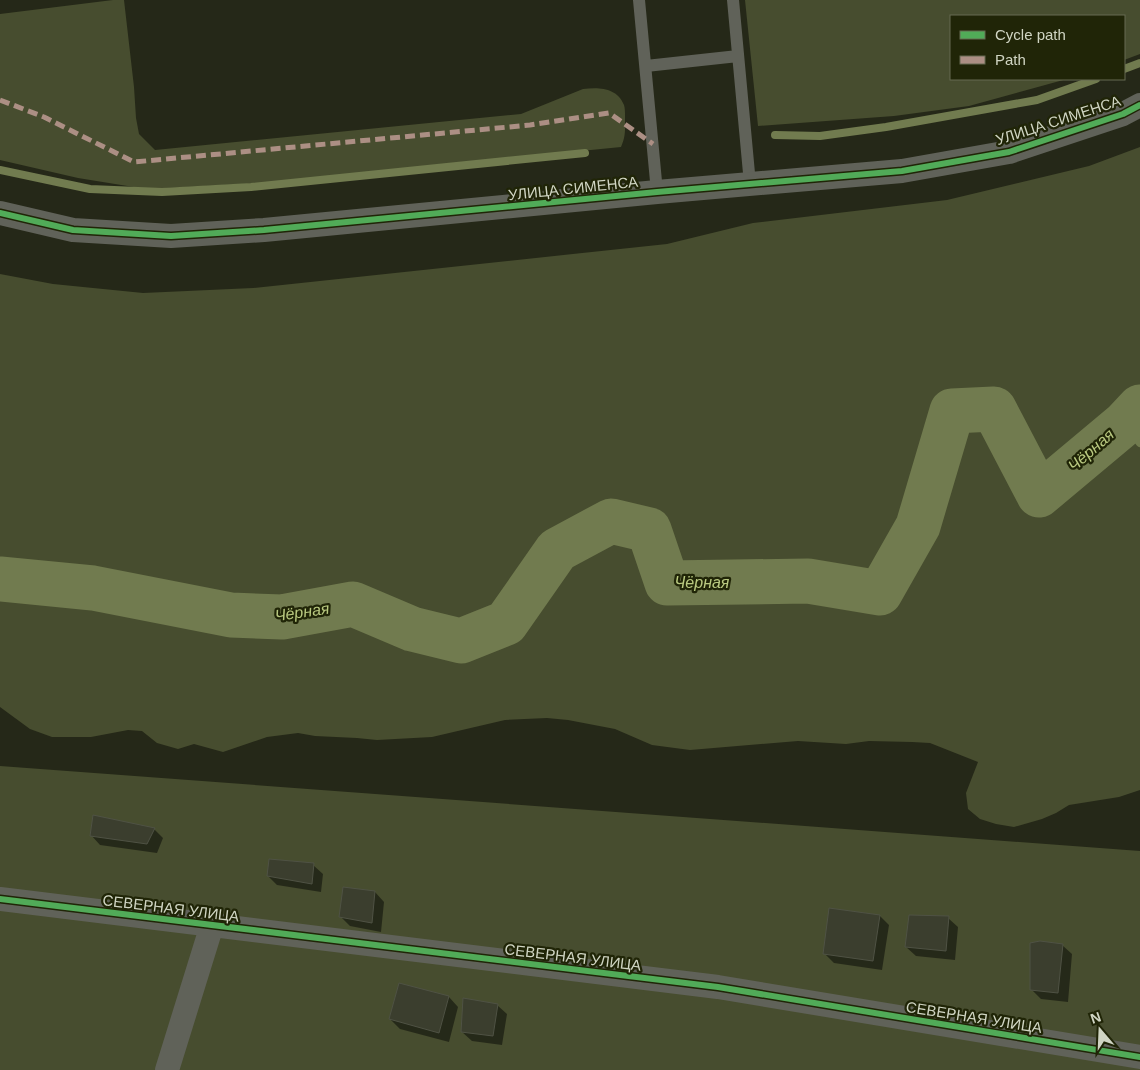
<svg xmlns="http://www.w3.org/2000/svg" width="1140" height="1070" font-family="Arial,sans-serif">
	<rect width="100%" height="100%" fill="#252818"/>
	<path fill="#474d2f" d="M113,0H124L134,87L136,118L139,134L155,150L521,114L583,89C598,87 617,87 624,105C625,108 625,113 625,116C625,130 626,135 621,147L262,183L146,189L78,178L0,160V14Z
		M745,0H1140V54L1124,60V16H951V79H1067L969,106L894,116L758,126Z
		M1140,147V790L1119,797L1069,805L1056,813L1042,819L1014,827L996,824L980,819L968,809L966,793L978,762L930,743L912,742L869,741L846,744L798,741L690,750L652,745L615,729L568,720L547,718L505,720L432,737L377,740L357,738L315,736L298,733L267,737L223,752L194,744L178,749L157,743L142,731L128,730L91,737H52L30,729L0,707V274L53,284L143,293L253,288L667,244L753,223L947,200L1089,166Z
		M0,766L1140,851V1070H0Z"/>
	<path fill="#0007" d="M154,829L163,838L157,853L100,845L91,835Z
		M313,865L323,874L321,892L277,885L268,876Z
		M375,892L384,902L381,932L350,926L341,917Z
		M880,916L889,925L882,970L834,963L824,953Z
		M948,918L958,927L955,960L916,956L906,947Z
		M1062,945L1072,954L1068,1002L1041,999L1031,989Z
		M449,997L458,1007L449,1042L400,1029L390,1019Z
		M497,1005L507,1014L502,1045L472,1041L462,1032Z"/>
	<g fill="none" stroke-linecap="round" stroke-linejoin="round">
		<path stroke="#717b4f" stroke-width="8" d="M1124,69L1140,63
			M775,135L820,136L886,127L1037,100L1096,79
			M0,170L90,189L162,192L251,187L585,153
			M1125,423L1140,443"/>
		<path stroke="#717b4f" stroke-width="45" d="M0,579L93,588L231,615L282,617L353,604L412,629L461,641L506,623L557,550L611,521L649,530L667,583L808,581L880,593L918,526L952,411L994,409L1039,495L1125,423L1140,407"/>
	</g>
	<path fill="#3b3e2e" stroke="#4f5244" d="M93,815L155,828L147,844L90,836Z
		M269,859L314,863L312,884L267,876Z
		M343,887L375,891L372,923L339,917Z
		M829,908L880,915L873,961L823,954Z
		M909,915L949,916L946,951L905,947Z
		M1040,941L1063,944L1058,993L1030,990V943Z
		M399,983L449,996L439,1033L389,1019Z
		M463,998L498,1004L493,1036L461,1032Z"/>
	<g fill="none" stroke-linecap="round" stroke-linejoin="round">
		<path stroke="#606259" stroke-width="12" d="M639,0L657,192
			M733,0L750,184
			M646,66L738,56"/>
		<path stroke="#606259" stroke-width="24" d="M0,213L73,230L171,236L264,230L657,192L902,171L1009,152L1123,114L1140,105
			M0,899L718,987L1140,1057
			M167,1070L212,925"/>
		<path stroke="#ac8f84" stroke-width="5" stroke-dasharray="10 5" stroke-linecap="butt" d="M0,100L44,117L134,162L530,125L609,113L653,144"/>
		<g stroke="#202507" stroke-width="9">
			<path id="cycleway" d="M0,213L73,230L171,236L264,230L657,192L902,171L1009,152L1123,114L1140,105
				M0,899L718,987L1140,1057"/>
		</g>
		<use href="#cycleway" stroke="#51ab58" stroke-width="6"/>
	</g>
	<g text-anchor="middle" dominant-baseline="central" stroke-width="4.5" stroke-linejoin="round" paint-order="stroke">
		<g font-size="15" fill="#d0d5c3" stroke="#202507">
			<text transform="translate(1058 120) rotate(-18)">УЛИЦА СИМЕНСА</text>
			<text transform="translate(573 188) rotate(-6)">УЛИЦА СИМЕНСА</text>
			<text transform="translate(171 908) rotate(7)">СЕВЕРНАЯ УЛИЦА</text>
			<text transform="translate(573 957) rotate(7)">СЕВЕРНАЯ УЛИЦА</text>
			<text transform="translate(974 1017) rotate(9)">СЕВЕРНАЯ УЛИЦА</text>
		</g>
		<g font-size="16" font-style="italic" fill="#b9c980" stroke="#202507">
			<text transform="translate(1091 450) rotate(-41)">Чёрная</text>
			<text x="702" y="582">Чёрная</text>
			<text transform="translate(302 612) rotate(-8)">Чёрная</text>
		</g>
	</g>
	<rect x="950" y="15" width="175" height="65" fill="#202507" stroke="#666b52"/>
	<rect x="960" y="31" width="25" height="8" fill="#51ab58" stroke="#666b52"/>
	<text x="995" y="40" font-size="15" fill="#d0d5c3">Cycle path</text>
	<rect x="960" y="56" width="25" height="8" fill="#ac8f84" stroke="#666b52"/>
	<text x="995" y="65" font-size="15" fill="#d0d5c3">Path</text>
	<g transform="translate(1100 1030) rotate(341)" stroke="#202507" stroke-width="4" paint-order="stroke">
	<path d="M0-4L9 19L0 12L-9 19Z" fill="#d0d5c3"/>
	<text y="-8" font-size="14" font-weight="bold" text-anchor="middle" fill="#d0d5c3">N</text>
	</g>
</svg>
